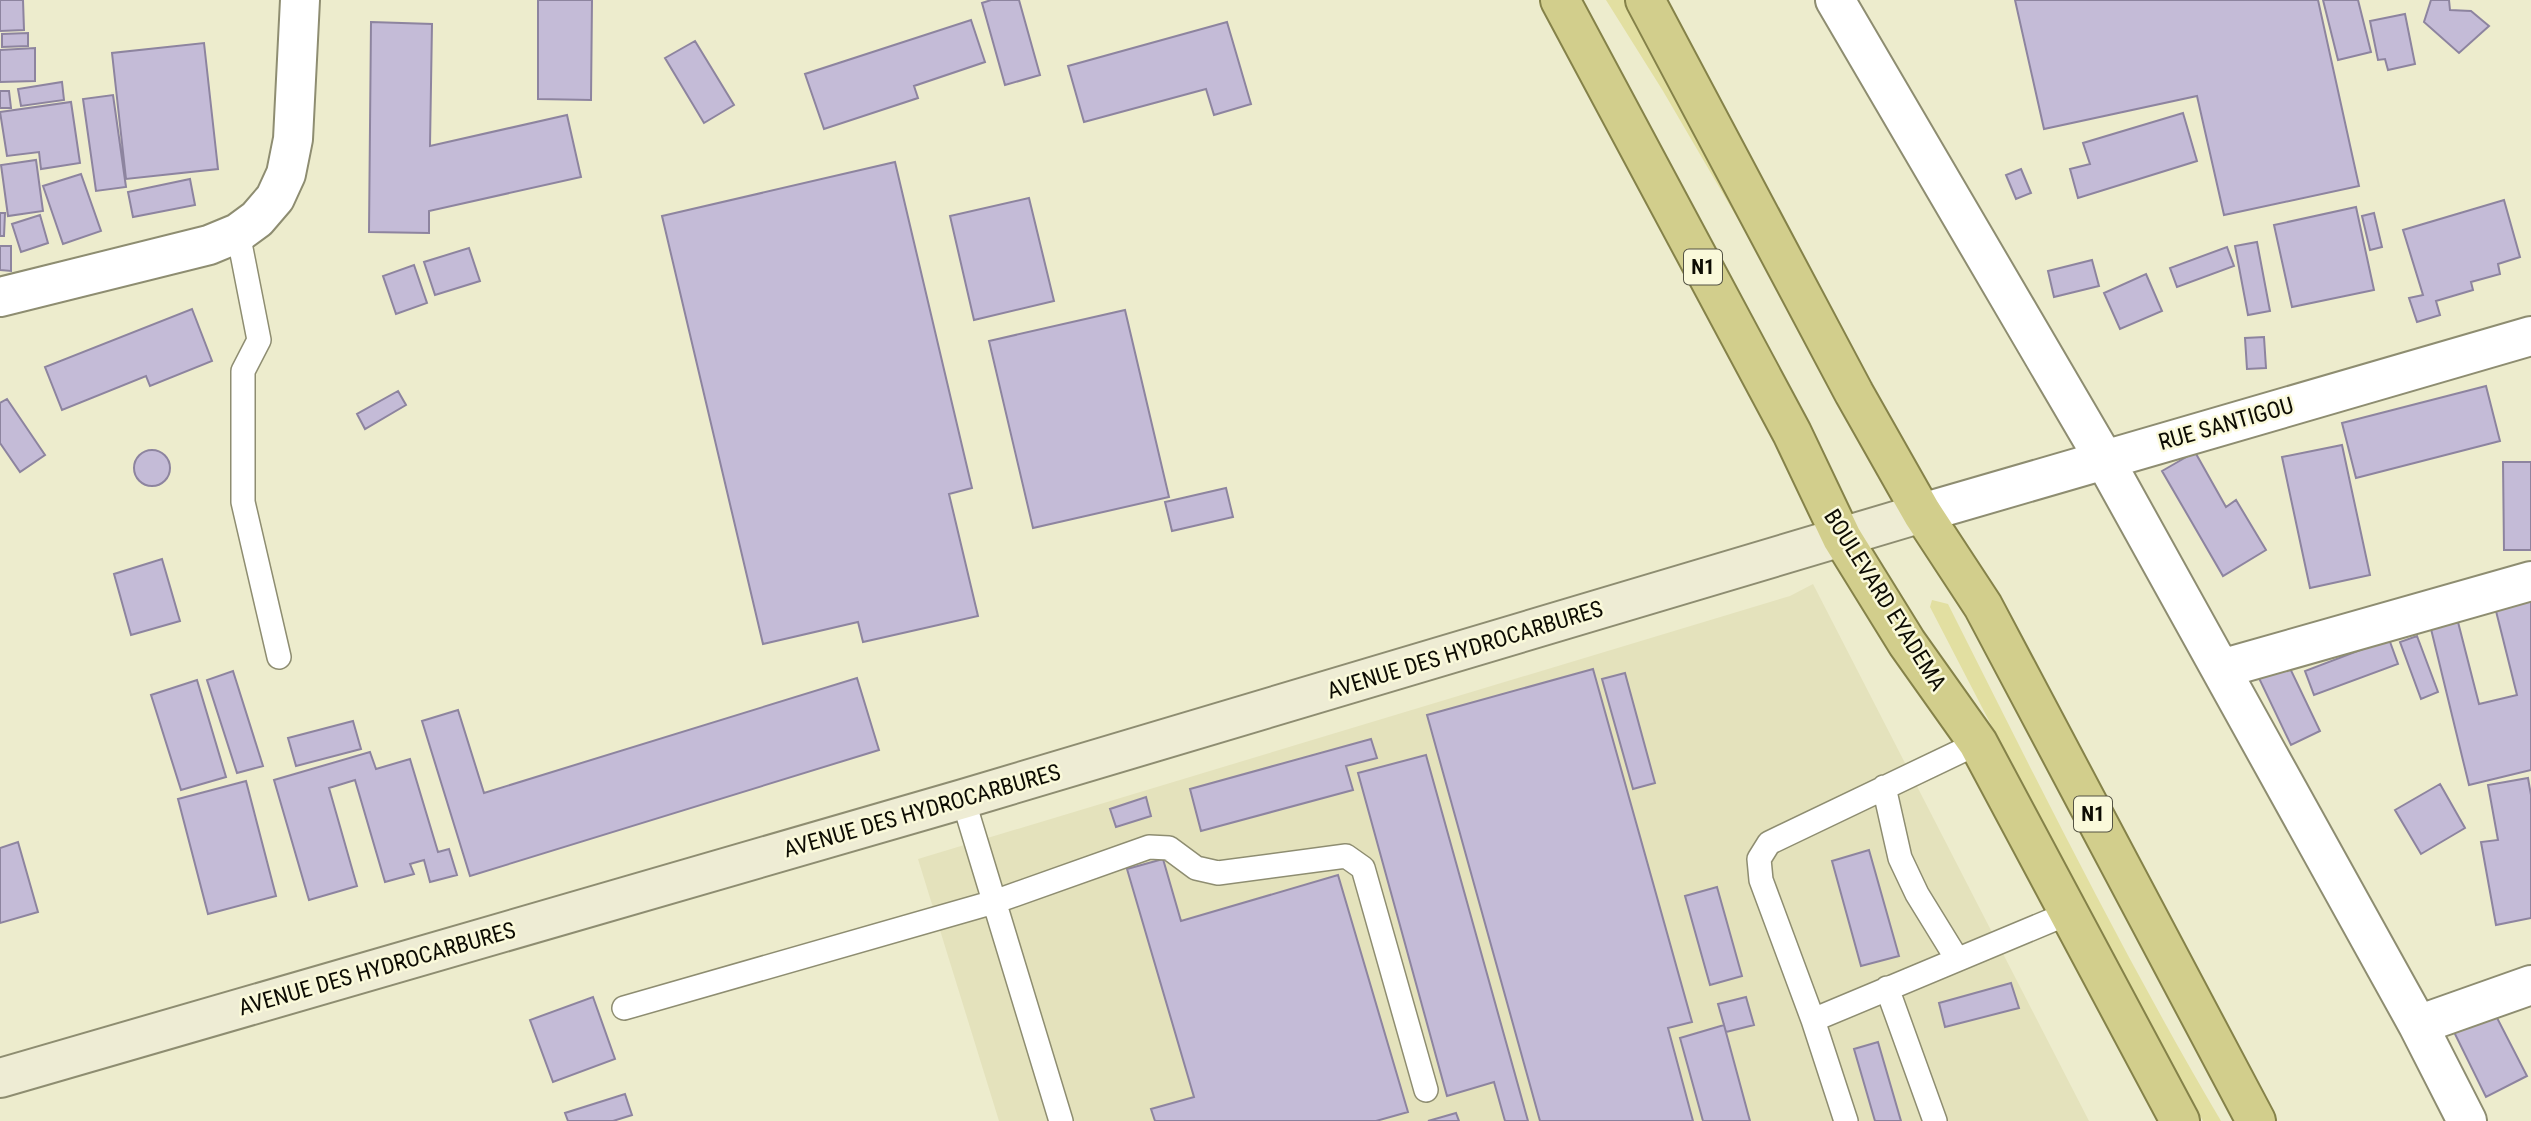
<svg xmlns="http://www.w3.org/2000/svg" width="2531" height="1121" font-family="'Roboto Condensed',sans-serif">
	<rect width="100%" height="100%" fill="#edeccd"/>
	<path fill="#e4e2bc" d="M1813,584L2089,1121H999L918,859L1790,596Z"/>
	<path fill="#e2dfa1" d="M1606,0H1632L1784,298L1663,91Z
		M1932,600L1948,604C2036,779 2122,953 2221,1121H2203L2069,875L1930,607Z"/>
	<path fill="#c4bbd7" stroke="#8d849f" stroke-width="2" d="M0,0H23L24,30L0,31Z
		M538,0H592L591,100L538,99Z
		M991,0H1019L1040,75L1005,85L982,3Z
		M2015,0H2318L2359,186L2224,215L2197,96L2044,129Z
		M2323,0H2358L2371,52L2338,60Z
		M2431,0H2449L2450,10L2471,11L2489,26L2459,53L2424,22Z
		M2405,14L2415,64L2388,70L2385,59L2378,60L2370,21Z
		M971,20L985,62L914,86L918,98L824,129L805,74Z
		M371,22L432,24L430,146L567,115L581,177L429,211V233L369,232Z
		M1227,22L1251,104L1214,115L1206,89L1084,122L1068,66Z
		M28,33V46L2,47V34Z
		M695,41L734,105L704,123L665,58Z
		M204,43L218,169L126,179L112,53Z
		M35,48V81L0,82V50Z
		M62,82L64,100L21,106L18,89Z
		M0,91H9L11,108H0Z
		M113,95L126,187L96,191L83,99Z
		M71,102L80,163L41,169L39,152L7,156L0,112Z
		M2183,113L2197,161L2078,198L2070,169L2090,164L2083,143Z
		M36,160L43,211L8,216L1,165Z
		M895,162L972,488L949,494L978,616L863,642L858,622L763,644L662,216Z
		M2021,169L2031,193L2016,199L2006,175Z
		M81,174L101,231L63,244L43,186Z
		M190,179L195,205L133,217L128,192Z
		M1029,198L1054,301L974,320L950,216Z
		M2504,200L2520,257L2498,264L2500,274L2471,282L2473,290L2436,301L2440,315L2417,322L2409,298L2423,295L2403,230Z
		M2356,207L2374,290L2292,307L2274,225Z
		M0,213H5L4,236H0Z
		M2374,213L2382,247L2370,250L2362,216Z
		M40,215L48,243L21,252L12,224Z
		M2257,242L2270,311L2248,315L2235,246Z
		M0,246H11V271L0,270Z
		M2227,247L2234,266L2177,287L2170,268Z
		M469,248L480,281L435,295L424,262Z
		M2092,260L2099,286L2054,297L2048,271Z
		M414,265L427,303L396,314L383,276Z
		M2146,274L2162,311L2120,329L2104,293Z
		M192,309L212,361L150,386L146,376L62,410L45,367Z
		M1125,310L1169,497L1033,528L989,341Z
		M2264,337L2266,368L2247,369L2245,338Z
		M2486,386L2500,441L2356,478L2342,423Z
		M398,391L406,405L365,429L357,414Z
		M7,399L45,455L20,472L0,443V403Z
		M2342,445L2370,575L2310,588L2282,457Z
		M134 468a18 18 0 1 1 36 0a18 18 0 1 1-36 0Z
		M2195,452L2226,507L2236,500L2266,550L2223,576L2162,471Z
		M2503,462H2531V550H2504Z
		M1226,488L1233,517L1172,531L1165,502Z
		M162,559L180,621L131,635L114,574Z
		M2493,599L2531,600V770L2469,785L2431,629L2458,622L2479,704L2517,695Z
		M2417,636L2438,692L2421,699L2400,642Z
		M2389,639L2398,664L2314,695L2305,671Z
		M2286,660L2320,731L2291,745L2257,674Z
		M1593,669L1692,1022L1668,1028L1693,1121H1540L1427,715Z
		M233,671L263,766L237,773L207,680Z
		M1625,673L1655,783L1633,789L1602,679Z
		M857,678L879,750L470,876L422,721L458,710L484,793Z
		M197,680L226,777L181,790L151,695Z
		M353,721L361,749L296,766L288,738Z
		M1371,739L1377,758L1346,766L1353,790L1201,831L1190,789Z
		M370,752L376,769L410,759L438,852L449,849L457,875L430,882L424,860L410,864L414,874L385,882L355,780L329,788L357,886L309,900L274,780Z
		M1426,755L1528,1121H1505L1494,1082L1447,1096L1358,773Z
		M2528,778L2531,795V918L2496,925L2481,842L2498,840L2488,785Z
		M246,781L276,896L208,914L178,799Z
		M2440,784L2465,828L2421,854L2395,810Z
		M1146,797L1151,816L1116,827L1110,809Z
		M18,842L38,912L0,923V848Z
		M1869,850L1899,956L1861,966L1832,861Z
		M1163,859L1181,921L1338,875L1408,1112L1376,1121H1155L1151,1109L1194,1097L1127,869Z
		M1717,887L1742,976L1710,985L1685,896Z
		M2011,983L2019,1008L1945,1027L1939,1003Z
		M593,997L615,1059L553,1082L530,1020Z
		M1746,997L1754,1025L1726,1032L1718,1004Z
		M2494,1012L2527,1076L2486,1097L2454,1032Z
		M1724,1025L1750,1121H1703L1680,1038Z
		M1878,1042L1901,1121H1875L1854,1049Z
		M625,1094L632,1115L613,1121H568L565,1113Z
		M1456,1113L1459,1121H1428Z"/>
	<g fill="none" stroke-linecap="round" stroke-linejoin="round">
		<g stroke="#8e8d71" stroke-width="26">
			<path id="service" d="M238,233L259,340L243,371V502L279,657
				M1884,787L1900,858L1917,894L1957,959
				M963,799L1061,1121
				M1887,988L1935,1121
				M624,1008L994,902L1149,847L1169,848L1196,868L1218,873L1346,856L1363,868L1426,1090
				M1813,1020L2069,913
				M1846,1121L1813,1020L1761,880L1759,859L1769,843L1978,743"/>
		</g>
		<g stroke="#8e8d71" stroke-width="42">
			<path id="minor" d="M1835,0L2104,459L2418,1025L2467,1121
				M0,297L209,245L238,233L257,219L275,198L286,174L293,139L300,0
				M1922,513L2531,336
				M2221,669L2531,581
				M2418,1025L2531,985"/>
		</g>
		<g stroke="#8e8d71" stroke-width="42">
			<path id="secondary" d="M0,1078L963,799L1922,513"/>
		</g>
		<g stroke="#858249" stroke-width="42">
			<path id="trunk" d="M1560,0L1792,433L1842,538L1907,643L1978,743L2180,1121
				M1645,0L1854,393L1922,513L1983,606L2256,1121"/>
		</g>
		<use href="#service" stroke="#fff" stroke-width="23"/>
		<use href="#minor" stroke="#fff" stroke-width="38"/>
		<use href="#secondary" stroke="#eeecd4" stroke-width="38"/>
		<use href="#trunk" stroke="#d2ce8c" stroke-width="38"/>
	</g>
	<g text-anchor="middle" dominant-baseline="central" stroke-width="5" stroke-linejoin="round" paint-order="stroke">
		<g fill="#faf9da" stroke="#545344" stroke-width="2">
			<rect x="1684" y="249.5" width="38" height="35" rx="5"/>
			<rect x="2074" y="796.5" width="38" height="35" rx="5"/>
		</g>
		<g font-size="21" font-weight="bold" fill="#0d0c03">
			<text x="1703" y="267">N1</text>
			<text x="2093" y="814">N1</text>
		</g>
		<g font-size="23" fill="#0d0c03" stroke="#faf9da">
			<text transform="translate(2226 424) rotate(-16)">RUE SANTIGOU</text>
			<text transform="translate(1885 600) rotate(58)">BOULEVARD EYADEMA</text>
			<text transform="translate(1465 650) rotate(-17)">AVENUE DES HYDROCARBURES</text>
			<text transform="translate(922 811) rotate(-16)">AVENUE DES HYDROCARBURES</text>
			<text transform="translate(377 969) rotate(-16)">AVENUE DES HYDROCARBURES</text>
		</g>
	</g>
</svg>
